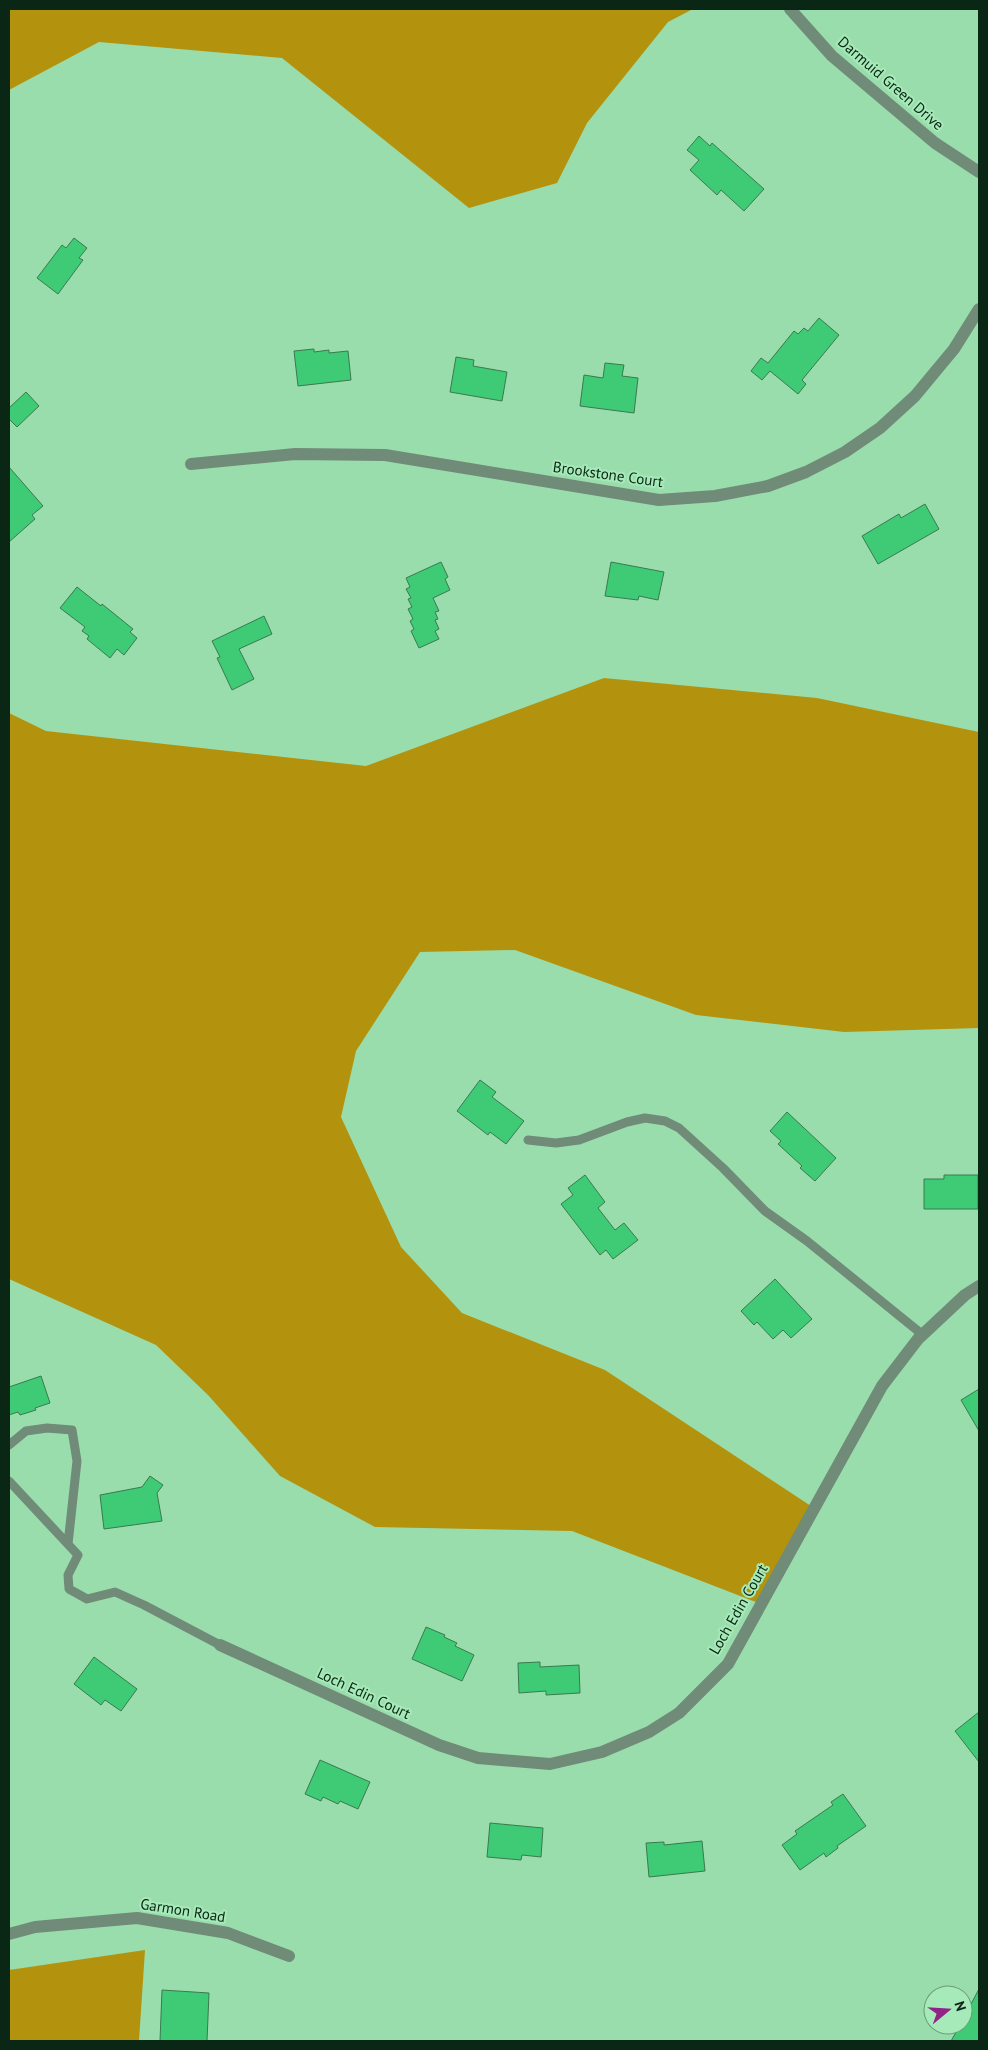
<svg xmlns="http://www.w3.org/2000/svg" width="988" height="2050" font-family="'PT Sans',sans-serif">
	<rect width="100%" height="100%" fill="#9addad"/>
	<path fill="#b3930e" d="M9,9H693L668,22L587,123L557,183L469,208L282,58L99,42L9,90Z
		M604,678L817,698L979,732V1028L844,1032L696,1015L515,950L420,952L356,1051L341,1117L401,1247L462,1313L605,1370L814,1508L761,1604L572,1531L375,1527L280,1476L208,1395L156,1345L9,1279V713L46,731L366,766Z
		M145,1950L139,2041H9V1970Z"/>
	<path fill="#3fca76" stroke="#397a4f" d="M699,136L710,146L712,143L764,189L744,211L721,190L717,195L690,170L699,160L687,150Z
		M74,238L87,248L79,258L83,260L58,294L37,278L62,245L66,248Z
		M819,318L839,335L802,380L806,384L798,394L770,371L762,380L751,371L761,358L768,363L794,331L798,334L804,328L808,331Z
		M314,349V352L329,350V353L348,351L351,380L298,386L294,351Z
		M456,357L474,360L473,366L507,372L502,401L450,392Z
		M605,363L624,365L622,376L638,378L634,413L580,406L584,375L603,378Z
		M26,392L39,406L17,427L9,419V408Z
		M9,467L43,506L32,515L35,519L9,542Z
		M925,504L939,529L878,564L862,536L899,514L901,518Z
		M441,562L448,577L445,579L450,590L433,598L439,611L435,612L438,619L435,620L439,629L435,631L439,639L419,648L411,631L414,629L410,621L413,619L408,609L412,607L408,599L411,598L406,589L410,587L406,578Z
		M611,562L664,572L658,600L639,596L638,600L605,596Z
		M77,587L101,606L102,604L133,629L130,632L137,638L124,655L117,649L110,658L87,639L89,636L82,631L85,627L60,608Z
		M264,616L272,634L239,649L254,679L232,690L217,658L220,657L212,641Z
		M480,1080L496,1092L492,1097L524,1121L506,1144L490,1132L488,1135L457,1111Z
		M787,1112L836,1158L815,1181L800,1168L802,1166L778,1144L781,1141L770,1131Z
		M585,1175L605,1202L598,1208L615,1230L624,1223L638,1240L613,1259L606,1250L600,1255L561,1204L573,1195L568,1188Z
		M944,1175H978V1209H924V1179H944Z
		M775,1279L812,1319L791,1338L783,1330L773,1339L757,1322L754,1325L741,1311Z
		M41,1376L50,1403L35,1408L36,1410L20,1415L18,1412L9,1415V1387Z
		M979,1389V1431L961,1400Z
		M150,1476L163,1485L157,1493L162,1521L104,1529L100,1495L142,1487Z
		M426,1627L445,1635L444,1637L457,1643L455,1646L474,1655L462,1681L412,1659Z
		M94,1657L137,1689L121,1711L105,1700L101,1705L74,1684Z
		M540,1662V1667L579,1665L580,1693L546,1695V1691L519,1693L518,1663Z
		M979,1712V1762L955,1731Z
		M320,1760L370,1782L358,1809L340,1801L338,1804L323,1797L321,1801L305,1794Z
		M843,1794L866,1826L837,1846L838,1848L826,1857L824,1853L800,1870L782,1845L797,1834L795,1831L833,1805L831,1802Z
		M490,1823L543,1828L541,1857L522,1855L521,1860L487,1857Z
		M702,1841L705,1871L649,1877L646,1843L664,1842V1845Z
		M979,1989V2041H951L960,2025H963V2019Z
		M162,1990L209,1993L207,2041H160Z"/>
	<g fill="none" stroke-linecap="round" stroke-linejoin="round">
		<path stroke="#708b77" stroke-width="9" d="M528,1140L556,1143L579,1140L627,1122L645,1118L665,1121L679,1128L723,1168L765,1211L807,1241L923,1335
			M9,1445L26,1431L47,1428L72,1430L77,1461L68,1544
			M9,1481L78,1555L68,1575L69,1589L87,1599L115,1592L144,1605L220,1645"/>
		<path stroke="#708b77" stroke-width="12" d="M790,9L832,56L935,143L979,172
			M191,464L295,454L385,455L659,500L715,496L768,486L806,472L845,452L880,428L915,396L954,349L979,309
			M220,1645L439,1745L478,1758L550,1764L602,1752L649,1732L679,1713L728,1664L882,1386L918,1339L965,1295L979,1286
			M9,1934L35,1927L137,1918L228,1933L289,1956"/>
	</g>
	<g text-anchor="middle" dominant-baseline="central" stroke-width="4" stroke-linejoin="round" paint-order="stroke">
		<g font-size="15" fill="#0a2614" stroke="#a7eab9">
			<text transform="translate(891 83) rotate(41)">Darmuid Green Drive</text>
			<text transform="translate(608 474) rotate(8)">Brookstone Court</text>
			<text transform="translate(738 1609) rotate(-60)">Loch Edin Court</text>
			<text transform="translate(364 1693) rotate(25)">Loch Edin Court</text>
			<text transform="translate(183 1910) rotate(9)">Garmon Road</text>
		</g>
	</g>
	<rect width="988" height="2050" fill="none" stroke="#0a2614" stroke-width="20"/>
	<g transform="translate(948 2010) rotate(72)"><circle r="24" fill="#a7eab9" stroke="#689c77"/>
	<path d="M0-4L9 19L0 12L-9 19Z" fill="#912486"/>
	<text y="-8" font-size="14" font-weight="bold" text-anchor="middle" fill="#0a2614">N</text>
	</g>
</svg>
